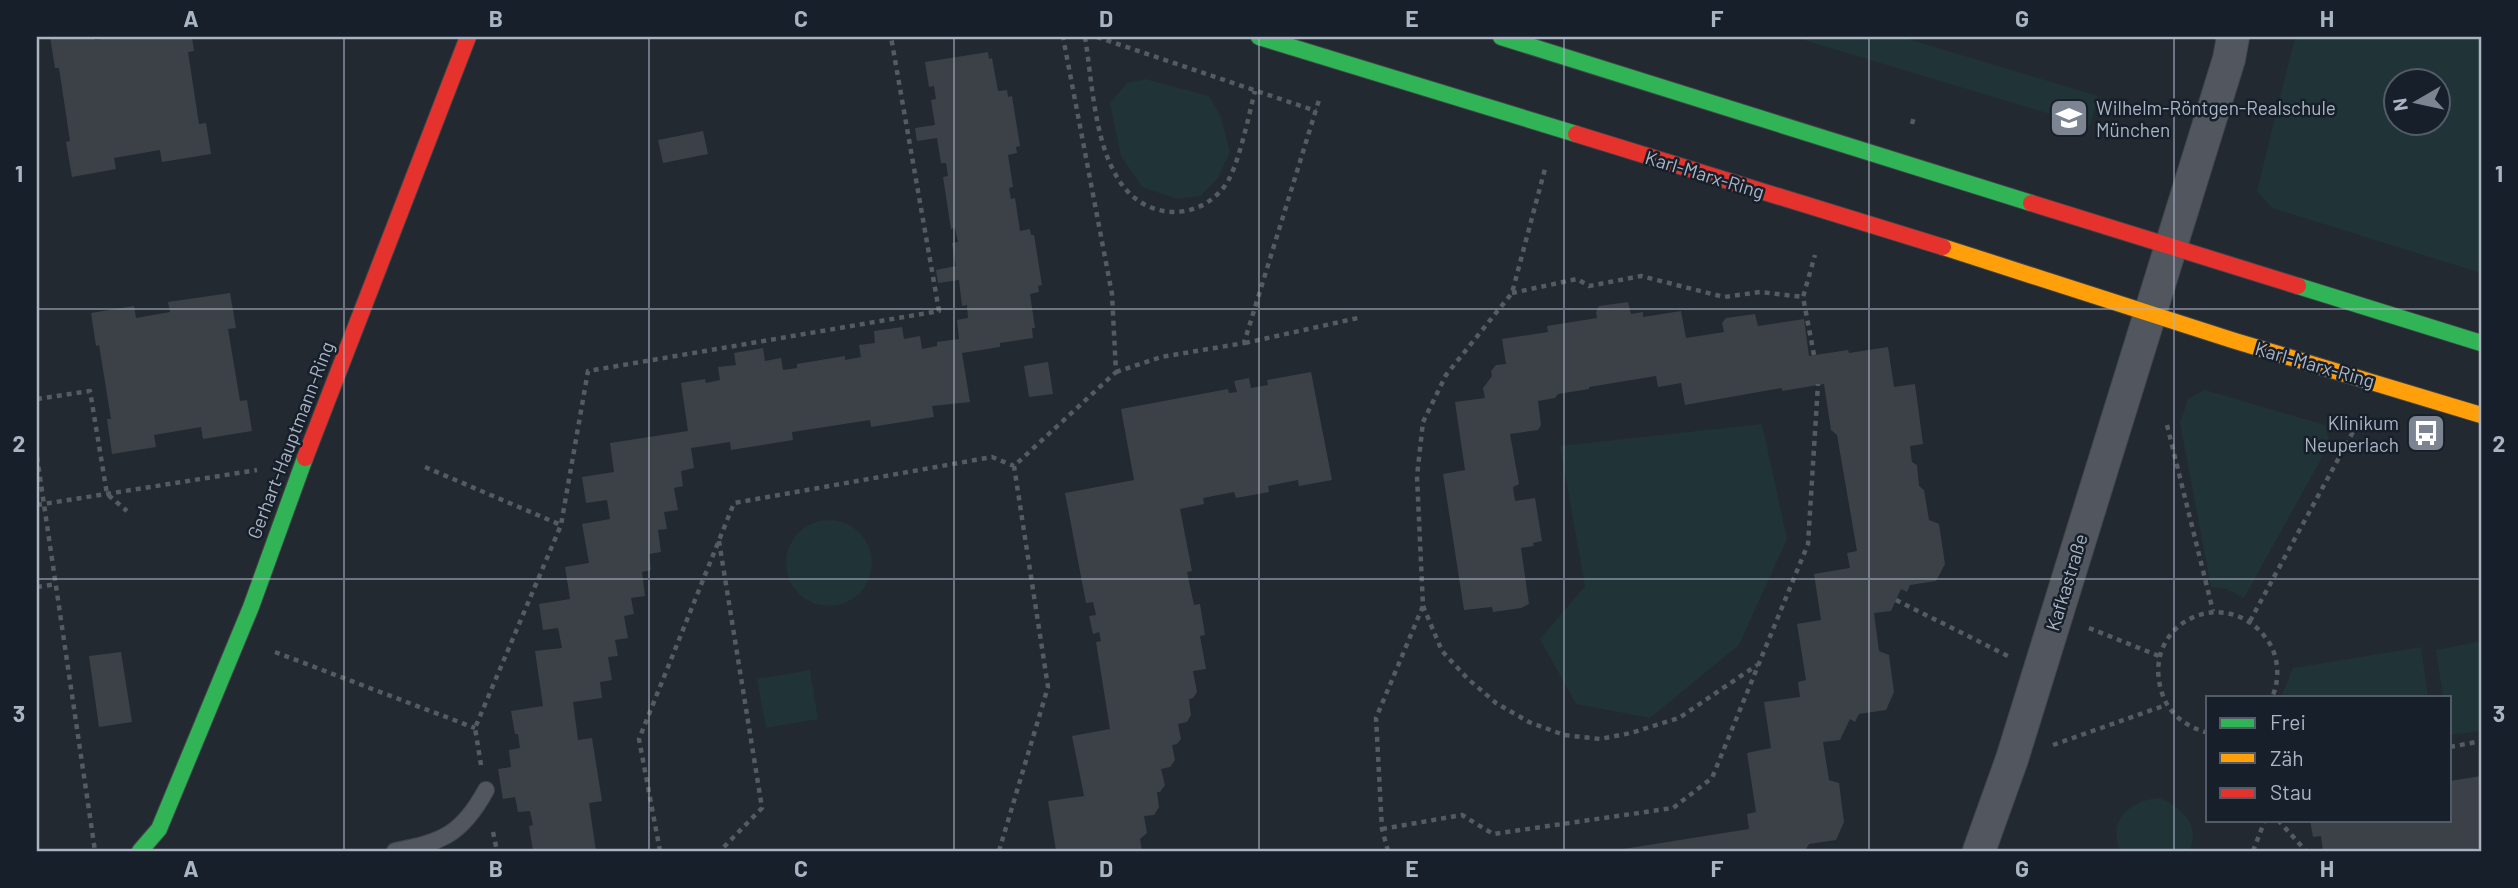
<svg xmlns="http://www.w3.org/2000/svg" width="2518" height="888" font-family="Barlow,sans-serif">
	<rect width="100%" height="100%" fill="#232930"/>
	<path fill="#203336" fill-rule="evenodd" d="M1794,37H1901L2098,96L2090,126Z
		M2295,37H2481V273L2272,208L2257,191ZM2438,80V122H2396V80Z
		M1145,79L1209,96L1221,117L1230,152L1218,178L1200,196L1177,199L1142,187L1121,156L1110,103L1127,83Z
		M2205,390L2325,425L2330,443L2244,598L2226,589L2211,587L2180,423L2188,399Z
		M1762,424L1787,539L1739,645L1650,718L1576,704L1540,639L1585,586L1560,446Z
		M786 563a43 43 0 1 1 86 0a43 43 0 1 1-86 0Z
		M2481,641V731L2450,735V697H2443L2436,650Z
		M2421,647L2428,697H2281L2293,668Z
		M810,670L818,719L766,728L757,679Z
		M2160,798C2181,807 2202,826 2189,851H2120C2107,819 2131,800 2160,798Z"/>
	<path fill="#3c4148" d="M50,37H95V40L115,37H192L194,51L188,52L199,124L206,123L211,154L162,162L160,150L114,158L116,169L72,177L66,142L70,141L59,68H55Z
		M988,52L989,59L992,58L998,91L1007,90L1008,97L1012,96L1020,146L1016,147L1017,153L1008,155L1013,187L1009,188L1011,199L1015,198L1020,231L1030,229L1031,235H1034L1042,285L1038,286L1039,292L1030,294L1035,328H1032L1033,338L1000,343V347L962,353L970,402L932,406L934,417L871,427L870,420L792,432L793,440L731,450L730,442L691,448L694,468L681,471L683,486L674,488L678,510L664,512L667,529L658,530L661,552L649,554L651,570L642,572L645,596L631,598L634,614L624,616L628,638L615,640L618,656L608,657L612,680L600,682L602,698L573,702L578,740L592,738L602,801L589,803L596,851H533L529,826L533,825L530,811L518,812L515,797L503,799L498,769L511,767L509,750L520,748L518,734H515L511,711L543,706L535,651L562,648L558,628L543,630L539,604L570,599L565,567L589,563L582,524L610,519L607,500L586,503L582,477L614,472L610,443L688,431L681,383L705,379L706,383L720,380L718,367L736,365L734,353L763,348L765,361L781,358L783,370L797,368V364L845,356V360L861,357L859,345L875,343L874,331L902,327L904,339L920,336L922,349L937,346V342L959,339L957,320L968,318L967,305L962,306L959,280L938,283L936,270L956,266L952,243L958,242L955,228L951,229L943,177L948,176L946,163H941L937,138L917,141L915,128L935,125L931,100L936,99L934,86L929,87L925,62Z
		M703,131L708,154L663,163L658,140Z
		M230,293L236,328L228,329L240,401L247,400L252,431L203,439L201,427L154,435L156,447L112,454L107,419H111L99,345L96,346L91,313L134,306L136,318L170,312L168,302Z
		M1628,302L1631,314L1643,312V317L1681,311L1686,338L1724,332L1722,323L1726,318L1755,314L1758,326L1804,319L1809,356L1848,350L1849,353L1888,347L1894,387L1915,384L1923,444L1910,446L1912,462L1917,465L1919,486L1924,490L1929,520L1939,524L1945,564L1936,581L1910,585L1907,592L1901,589L1891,611L1874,613L1879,651L1889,655L1894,692L1886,710L1859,714L1855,722L1850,719L1840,740L1823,742L1829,780L1839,783L1844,822L1836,840L1809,844L1805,851L1800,849L1799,851L1617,850L1749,829L1747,814L1756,812L1747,753L1771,748L1764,702L1800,697L1798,682L1806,680L1797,624L1821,620L1814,574L1850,568L1847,553L1857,551L1837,435L1831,430L1824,384L1782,391V388L1685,405L1681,383L1658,387L1656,376L1589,387V389L1558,394L1555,398L1538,401L1541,425L1538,430L1510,434L1519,484L1513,487L1515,501L1535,498L1542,541L1533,543L1534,546L1521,548L1529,604L1521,608L1493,612L1492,607L1464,610L1443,474L1465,470L1455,402L1485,398L1483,388L1492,376L1491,371L1496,365L1506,364L1502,339L1548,332L1547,326L1597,318L1596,312L1599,306Z
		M1048,362L1053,394L1029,397L1024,366Z
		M1311,372L1332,480L1299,486L1298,480L1268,486L1269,492L1236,498L1234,492L1203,498L1204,504L1180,509L1192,571L1187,572L1194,605L1200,604L1205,635L1200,636L1206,669L1193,671L1197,692L1193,698L1189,699L1191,715L1187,722L1178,724L1181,739L1177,744L1172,745L1175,760L1170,767L1161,769L1165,785L1160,792H1157L1159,807L1154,815L1144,816L1147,833L1140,839L1142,851H1056L1048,801L1084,796L1072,736L1110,729L1096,642L1101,641L1099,632L1093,634L1089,616L1096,615L1093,602L1086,603L1065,493L1134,480L1121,409L1228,389L1229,393L1237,392L1234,381L1249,378L1251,388L1268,385L1267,380Z
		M121,652L132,722L99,727L89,656Z
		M2481,776V848L2456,851H2323L2321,836L2313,837L2310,820H2450V781Z"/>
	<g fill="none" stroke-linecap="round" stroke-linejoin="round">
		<g stroke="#40454b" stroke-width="18">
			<path id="lane" d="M395,851C443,842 462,834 486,790"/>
		</g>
		<g stroke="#40454b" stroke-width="34">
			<path id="street" d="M1979,851L2012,759L2229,59L2233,37"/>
		</g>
		<g stroke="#40454b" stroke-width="18">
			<path id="fast" d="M1259,37L1576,134
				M1501,37L2031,203
				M2298,286L2481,343
				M140,851L159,829L251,607L305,458"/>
		</g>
		<g stroke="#40454b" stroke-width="18">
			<path id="slow" d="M1943,247L2232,340L2481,415"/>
		</g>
		<g stroke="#40454b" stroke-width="18">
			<path id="jam" d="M1576,134L1943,247
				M2031,203L2298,286
				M305,458L468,37"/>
		</g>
		<path stroke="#545b61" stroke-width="4.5" stroke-dasharray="5 5" stroke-linecap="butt" d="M1085,37C1092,80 1094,139 1117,177C1140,218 1194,225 1224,187C1238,170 1249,114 1255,91
			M1097,37L1316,111
			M1912,124L1914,117
			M1512,293L1577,279L1589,286L1641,276L1724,297L1760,292L1803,297
			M1245,343L1358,318
			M1814,355L1803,297L1815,255
			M1116,372L1161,357L1244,343L1319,100
			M37,399L90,391L107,494L127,511
			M2167,425L2213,611
			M37,457L95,851
			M425,467L561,525
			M37,505L257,470
			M719,541L762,808L720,851
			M37,587L56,584
			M1896,600L2008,656
			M1423,606L1442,651L1467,678L1496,703L1529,722L1564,735L1600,739L1631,733L1679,718L1757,665
			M2250,621L2360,419
			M2089,628L2159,656
			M275,652L475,728
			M2208,733C2187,727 2169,715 2162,693C2139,623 2227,581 2268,641C2279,656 2280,681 2272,697
			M2053,745L2166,705
			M2450,747L2481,741
			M481,765L475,728L561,525L588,371L939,311L891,37
			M2278,820L2306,851
			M1382,829L1462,815L1493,834L1673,808L1712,778L1808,544L1818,384
			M493,832L497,851
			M660,851L639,739L734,503L992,457L1014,466
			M999,851L1048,687L1014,466L1116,372L1112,294L1063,37
			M1388,851L1382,829L1376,718L1423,606L1417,476L1423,422L1446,375L1512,293L1546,165
			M2253,851L2265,820"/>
		<use href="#lane" stroke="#52575f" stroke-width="16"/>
		<use href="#street" stroke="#52575f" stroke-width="32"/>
		<use href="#fast" stroke="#30b455" stroke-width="16"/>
		<use href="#slow" stroke="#ff9f0a" stroke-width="16"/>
		<use href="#jam" stroke="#e5322d" stroke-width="16"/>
	</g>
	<path fill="none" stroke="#aab5c4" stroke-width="2" stroke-opacity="0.55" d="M344,37V851M649,37V851M954,37V851M1259,37V851M1564,37V851M1869,37V851M2174,37V851M37,309H2481M37,579H2481"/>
	<defs>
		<g id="school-square" transform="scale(2.0125)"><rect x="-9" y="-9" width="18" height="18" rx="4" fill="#7b8490" stroke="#171f2a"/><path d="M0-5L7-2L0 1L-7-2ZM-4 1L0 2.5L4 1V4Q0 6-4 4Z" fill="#fff"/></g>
		<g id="bus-square" transform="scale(2.0125)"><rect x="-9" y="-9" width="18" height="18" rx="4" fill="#7b8490" stroke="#171f2a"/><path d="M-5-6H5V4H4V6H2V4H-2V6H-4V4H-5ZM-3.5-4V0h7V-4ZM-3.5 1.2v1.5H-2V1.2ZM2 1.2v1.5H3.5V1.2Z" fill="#fff"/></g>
	</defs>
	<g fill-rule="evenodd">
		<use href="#school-square" x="2069" y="118"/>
		<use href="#bus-square" x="2426" y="433"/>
	</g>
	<g text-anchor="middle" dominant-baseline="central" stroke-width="5" stroke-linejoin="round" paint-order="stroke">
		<g font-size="19" fill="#aab5c4" stroke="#171f2a" text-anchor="start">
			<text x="2096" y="107">Wilhelm-Röntgen-Realschule<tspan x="2096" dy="22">München</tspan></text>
			<text x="2399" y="422" text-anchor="end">Klinikum<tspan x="2399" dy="22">Neuperlach</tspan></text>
		</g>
		<g font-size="19" fill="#aab5c4" stroke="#171f2a">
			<text transform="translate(1705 174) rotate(17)">Karl-Marx-Ring</text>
			<text transform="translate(2315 364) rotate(16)">Karl-Marx-Ring</text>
			<text transform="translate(290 440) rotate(-69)">Gerhart-Hauptmann-Ring</text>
			<text transform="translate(2066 582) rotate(-73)">Kafkastraße</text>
		</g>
	</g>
	<rect width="2518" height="888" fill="none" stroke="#171f2a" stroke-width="77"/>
	<rect x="2206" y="696" width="245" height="126" fill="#171f2a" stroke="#525b68" stroke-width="2"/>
	<rect x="2220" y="718" width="35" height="10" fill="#30b455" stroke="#525b68" stroke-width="2"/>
	<text x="2270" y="730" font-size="21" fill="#aab5c4">Frei</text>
	<rect x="2220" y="753" width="35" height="10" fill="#ff9f0a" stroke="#525b68" stroke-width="2"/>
	<text x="2270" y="766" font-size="21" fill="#aab5c4">Zäh</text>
	<rect x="2220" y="788" width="35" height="10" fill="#e5322d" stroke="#525b68" stroke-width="2"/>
	<text x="2270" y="800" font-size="21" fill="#aab5c4">Stau</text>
	<g transform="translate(2417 102) rotate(261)"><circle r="33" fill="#171f2a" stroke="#525b68" stroke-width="2"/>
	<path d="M0-5L12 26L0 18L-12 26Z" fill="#7b8490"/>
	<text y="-10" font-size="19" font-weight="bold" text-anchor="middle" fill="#aab5c4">N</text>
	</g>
	<rect x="38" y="38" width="2442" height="812" fill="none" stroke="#aab5c4" stroke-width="2.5"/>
	<g font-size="23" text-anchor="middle" font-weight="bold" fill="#aab5c4">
		<text x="191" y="27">A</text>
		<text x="496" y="27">B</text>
		<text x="801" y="27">C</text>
		<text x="1106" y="27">D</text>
		<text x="1412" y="27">E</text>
		<text x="1717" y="27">F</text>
		<text x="2022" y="27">G</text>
		<text x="2327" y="27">H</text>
		<text x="19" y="182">1</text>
		<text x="2499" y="182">1</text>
		<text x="19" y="452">2</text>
		<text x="2499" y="452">2</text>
		<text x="19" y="722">3</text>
		<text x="2499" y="722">3</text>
		<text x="191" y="877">A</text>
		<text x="496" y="877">B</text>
		<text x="801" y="877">C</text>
		<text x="1106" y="877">D</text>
		<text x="1412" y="877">E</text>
		<text x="1717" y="877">F</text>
		<text x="2022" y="877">G</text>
		<text x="2327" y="877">H</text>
	</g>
</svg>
